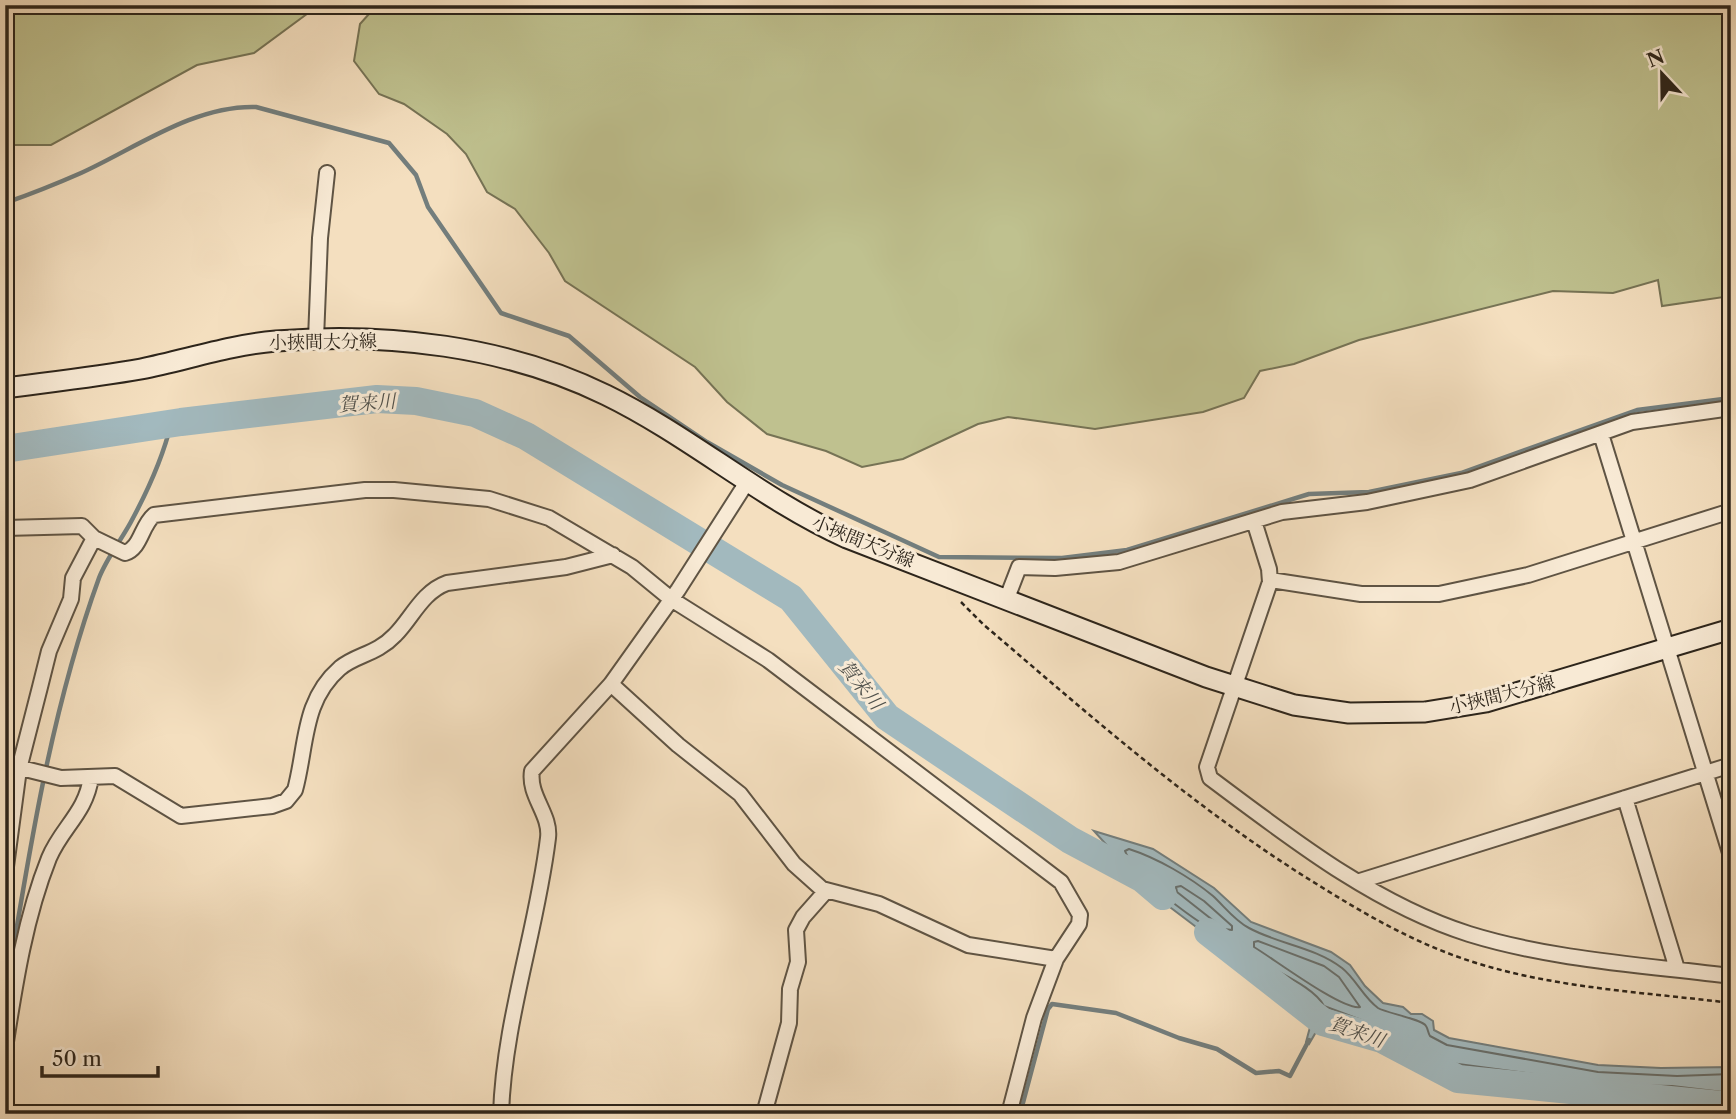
<svg xmlns="http://www.w3.org/2000/svg" width="1736" height="1119" font-family="'Libre Caslon Text','Noto Serif JP',serif">
	<rect width="100%" height="100%" fill="#f4dfbf"/>
	<filter id="stains"><feTurbulence type="fractalNoise" baseFrequency=".00286" numOctaves="4"/><feColorMatrix values="0 0 0 0 .2 0 0 0 0 .09 0 0 0 0 .02 0 0 0 .5 -.17"/></filter>
	<radialGradient id="worn" r=".72"><stop offset=".6" stop-color="#630" stop-opacity="0"/><stop offset="1" stop-color="#630" stop-opacity=".3"/></radialGradient>
	<path fill="#bfc18f" stroke="#767355" stroke-width="2" d="M5,5H319L254,53L197,65L51,145H5Z
		M377,5H1731V296L1662,306L1658,280L1613,293L1553,291L1359,340L1294,364L1260,371L1244,398L1203,412L1095,429L1008,417L978,424L903,459L862,467L826,451L767,434L727,402L695,367L565,281L549,253L515,209L487,192L466,154L447,134L404,104L379,94L354,61L360,24Z"/>
	<path fill="#a2b9be" stroke="#737e7d" stroke-width="2" d="M1094,831L1153,849L1214,888L1251,922L1331,952L1350,965L1365,986L1383,1003L1403,1007L1411,1014H1422L1433,1021L1434,1030L1449,1038L1598,1065L1661,1068L1731,1067V1100L1672,1093L1615,1092L1428,1068L1406,1059L1380,1034L1327,1013L1309,1044L1306,1042L1316,1005L1216,942L1146,889Z"/>
	<g fill="none" stroke-linecap="round" stroke-linejoin="round">
		<path stroke="#686f6c" stroke-width="2" d="M1176,887L1181,886L1204,901L1232,926V930L1224,929L1177,892Z
			M1258,941L1324,966L1339,977L1360,1007C1343,1011 1274,959 1254,947V942Z
			M1731,1074L1677,1076L1598,1072L1447,1045L1430,1036C1428,1033 1428,1029 1426,1026C1422,1019 1386,1013 1378,1008C1363,997 1356,979 1342,968C1315,947 1278,944 1249,928C1235,921 1224,906 1213,896C1190,877 1157,858 1129,849L1125,851C1139,889 1236,946 1272,968C1288,977 1316,990 1324,1006L1383,1028L1409,1053L1428,1060L1615,1085L1672,1086L1731,1093"/>
		<path stroke="#737e7d" stroke-width="4.5" d="M5,203C31,194 56,184 81,173C136,148 194,105 256,107L389,143L416,175L428,207L501,313L569,336L640,397L707,442L782,485L939,557L1062,558L1127,550L1309,494L1369,492L1461,473L1637,410L1731,398
			M5,999C28,858 50,713 99,578C107,557 123,538 133,518C149,488 163,457 171,424
			M1020,1114L1048,1009L1052,1004L1116,1013L1179,1038L1217,1049L1256,1073L1279,1071L1290,1076L1309,1040"/>
		<path stroke="#a2b9be" stroke-width="28" d="M5,449L181,422L377,399L416,401L475,413L526,436L791,598L887,717L1070,840L1143,879L1163,896
			M1208,932L1323,1022L1382,1039L1458,1079L1731,1106"/>
		<g stroke="#5f5444" stroke-width="18">
			<path id="street" d="M316,339L320,238L327,173
				M1601,434L1731,856
				M1254,521L1269,569L1270,582L1207,767L1210,778C1289,837 1374,904 1469,934C1553,960 1644,965 1731,976
				M5,528L82,526L94,538L125,553C141,548 141,526 154,515L365,490H394L489,499L549,518L632,567L671,599L768,660L1061,882L1080,915L1079,924L1056,959L1034,1018L1009,1114
				M1270,580L1361,594H1439L1528,575L1731,511
				M1007,598L1019,567L1055,568L1119,562L1282,512L1367,502L1470,480L1632,422L1731,408
				M611,684L678,745L740,794L794,864L822,889L879,904L968,945L1056,959
				M5,764L61,778L115,776L181,816L272,806L286,801L295,790C307,746 302,701 340,668C357,654 376,655 395,635C412,618 422,592 447,583L566,567L613,555
				M1625,798L1677,969
				M5,874L19,769L40,687L49,651L71,599L73,578L94,538
				M1360,881L1731,765
				M5,1048C15,984 25,918 49,858C62,827 86,813 91,777
				M501,1114C504,1020 537,930 548,838C551,814 528,796 532,771L611,684L678,590L747,482
				M764,1114L789,1023L790,989L798,962L796,930L803,917L826,891"/>
		</g>
		<g stroke="#2d251b" stroke-width="23">
			<path id="secondary" d="M5,388C50,382 96,377 141,369C186,360 230,345 276,341C387,332 506,346 606,395C690,436 761,499 847,538L1206,677L1294,705L1349,713L1425,712L1486,702L1731,629"/>
		</g>
		<path stroke="#2d251b" stroke-width="2.5" stroke-dasharray="5 3.5" stroke-linecap="butt" d="M961,602L984,625C1093,718 1200,813 1323,888C1368,916 1414,942 1464,959C1549,988 1643,992 1731,1003"/>
		<use href="#street" stroke="#f8ead5" stroke-width="14"/>
		<use href="#secondary" stroke="#f8ead5" stroke-width="19"/>
	</g>
	<g text-anchor="middle" dominant-baseline="central" stroke-width="6" stroke-linejoin="round" paint-order="stroke">
		<g font-size="18" fill="#2d251b" stroke="#f8ead5">
			<text transform="translate(323 342) rotate(-1)">小挾間大分線</text>
			<text transform="translate(863 542) rotate(22)">小挾間大分線</text>
			<text transform="translate(1502 695) rotate(-14)">小挾間大分線</text>
		</g>
		<g font-size="19" font-style="italic" fill="#50514c" stroke="#f8ead5">
			<text transform="translate(367 403) rotate(-4)">賀来川</text>
			<text transform="translate(861 685) rotate(51)">賀来川</text>
			<text transform="translate(1357 1032) rotate(19)">賀来川</text>
		</g>
	</g>
	<rect width="1736" height="1119" fill="none" stroke="#f4dfbf" stroke-width="28"/>
	<rect x="7" y="7" width="1722" height="1105" fill="none" stroke="#2d251b" stroke-width="3.5"/>
	<rect x="14" y="14" width="1708" height="1091" fill="none" stroke="#2d251b" stroke-width="2"/>
	<g transform="translate(1662 74) rotate(338)" stroke="#f8ead5" stroke-width="5" paint-order="stroke">
	<path d="M0-5L12 26L0 18L-12 26Z" fill="#2d251b"/>
	<text y="-10" font-size="19" font-weight="bold" text-anchor="middle" fill="#2d251b">N</text>
	</g>
	<path d="M42 1066v10h116v-10" fill="none" stroke="#2d251b" stroke-width="3.5"/>
	<text x="52" y="1066" font-size="21" fill="#2d251b" stroke="#f8ead5" stroke-width="5" paint-order="stroke">50 m</text>
	<rect width="100%" height="100%" filter="url(#stains)"/>
	<rect width="100%" height="100%" fill="url(#worn)"/>
</svg>
